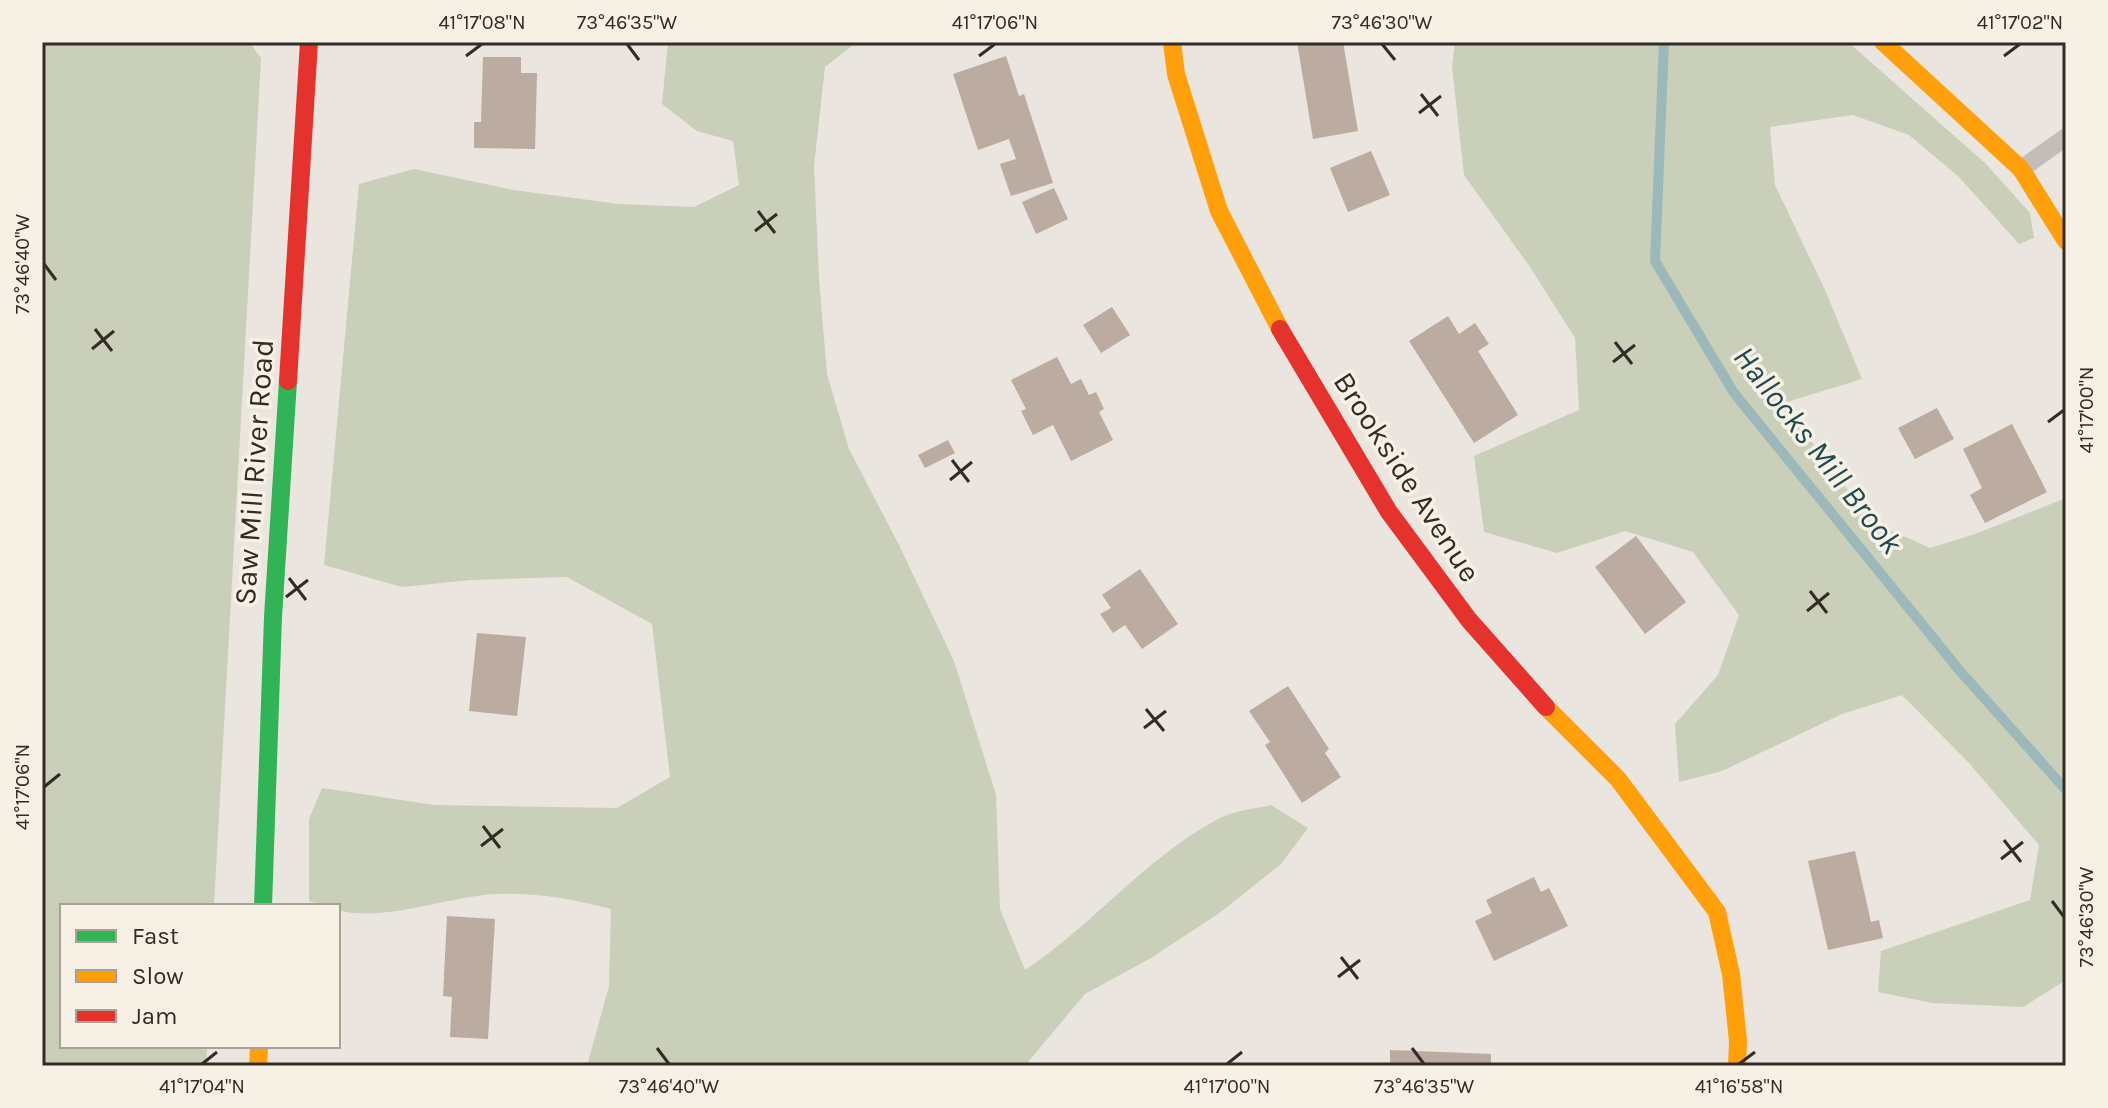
<svg xmlns="http://www.w3.org/2000/svg" width="2108" height="1108" font-family="Karla,sans-serif">
	<rect width="100%" height="100%" fill="#eae5de"/>
	<path fill="#cacfb9" d="M42,42H249L261,58L214,906H62V1046H207L206,1066H42Z
		M668,42H857L825,67L814,166L819,279L827,374L849,449L899,545L954,661L996,795L1000,909L1025,970C1093,925 1145,858 1218,819C1233,811 1254,809 1271,805L1308,828L1281,864L1218,914L1151,958L1085,994L1028,1062L1031,1066H587L609,986L611,909C574,899 535,892 496,894C450,896 382,923 338,910V906H326L309,901V819L322,788L434,805L617,808L670,777L652,624L567,577L471,580L402,587L324,565L359,184L414,169L513,190L619,204L694,207L739,185L733,141L697,131L662,104Z
		M1455,42H1848L1986,164L2030,213L2034,238L2019,244L1959,177L1909,135L1853,115L1770,127L1775,185L1825,290L1862,379L1790,401L1800,426L1872,522L1930,548L1975,534L2066,498V980L2023,1007L1932,1003L1878,992L1881,951L2030,900L2039,845L1969,763L1902,695L1842,714L1722,771L1679,782L1675,724L1718,675L1739,615L1693,552L1625,531L1557,553L1484,532L1474,456L1579,410L1575,338L1530,267L1464,175L1452,66Z"/>
	<g fill="none" stroke-linecap="round" stroke-linejoin="round">
		<path stroke="#9cb8ba" stroke-width="10" d="M1664,42L1655,261L1734,393L1960,671L2066,790"/>
	</g>
	<path fill="#bcaba0" d="M1297,42H1343L1358,131L1313,139Z
		M1006,56L1019,96L1024,94L1053,183L1011,196L1000,164L1016,159L1009,139L978,150L953,74Z
		M483,57H521V73H537L535,149L474,148V122H481Z
		M1371,151L1390,195L1348,212L1330,168Z
		M1054,188L1068,219L1036,234L1022,202Z
		M1112,307L1130,335L1101,353L1083,325Z
		M1448,316L1459,334L1475,323L1489,344L1478,351L1518,415L1474,443L1409,341Z
		M1057,357L1071,384L1081,379L1089,395L1096,392L1104,409L1099,412L1113,440L1071,461L1053,425L1033,435L1021,411L1026,409L1011,380Z
		M1937,408L1954,439L1915,459L1898,428Z
		M2012,424L2047,492L1985,523L1970,495L1982,488L1963,449Z
		M948,440L955,453L925,468L918,455Z
		M1636,536L1686,602L1645,634L1595,567Z
		M1140,569L1178,624L1142,649L1125,625L1113,633L1100,614L1111,608L1102,595Z
		M477,633L526,637L517,716L469,711Z
		M1288,686L1329,749L1325,753L1341,777L1302,803L1265,745L1270,742L1249,711Z
		M1855,851L1871,922L1879,920L1883,938L1828,950L1808,861Z
		M1534,877L1541,892L1549,888L1568,926L1494,961L1475,921L1492,913L1486,900Z
		M447,916L495,919L488,1039L450,1037L452,997L443,996Z
		M1390,1050L1491,1054V1066H1390Z"/>
	<g fill="none" stroke-linecap="round" stroke-linejoin="round">
		<path stroke="#c3bdb7" stroke-width="18" d="M2021,169L2066,137"/>
		<path stroke="#30b455" stroke-width="18" d="M263,906L273,617L288,381"/>
		<path stroke="#ff9f0a" stroke-width="18" d="M1172,42L1176,74L1219,211L1280,329
			M1883,42L2021,169L2066,241
			M1546,707L1618,779L1717,912L1731,974L1738,1041L1737,1066
			M258,1066L259,1046"/>
		<path stroke="#e5322d" stroke-width="18" d="M1280,329L1389,512L1469,620L1546,707
			M288,381L309,42"/>
	</g>
	<path fill="none" stroke="#322b26" stroke-width="3" d="M627,44L639,60M1382,44L1395,60M466,56L482,44M979,56L995,44M2004,56L2020,44M1421,94L1438,116M1419,113L1441,96M758,211L775,233M755,231L777,214M44,264L56,280M95,329L112,351M1615,342L1632,364M92,349L114,331M1613,362L1635,345M2048,422L2064,410M952,460L969,482M950,480L972,462M289,578L306,600M1810,591L1827,613M286,597L308,580M1807,611L1829,593M1146,709L1164,731M1144,728L1166,711M44,787L60,774M483,826L500,848M2004,840L2021,862M481,846L503,829M2001,859L2023,842M2052,901L2064,917M1341,957L1358,979M1338,977L1360,960M657,1048L669,1064M1412,1048L1424,1064M202,1064L217,1052M1227,1064L1242,1052M1739,1064L1755,1052"/>
	<g text-anchor="middle" dominant-baseline="central" stroke-width="7" stroke-linejoin="round" paint-order="stroke">
		<g font-size="30" fill="#322b26" stroke="#f7f0e4">
			<text transform="translate(254 472) rotate(-86)">Saw Mill River Road</text>
			<text transform="translate(1407 477) rotate(57)">Brookside Avenue</text>
		</g>
		<g font-size="32" font-style="italic" fill="#1f4a51" stroke="#f7f0e4">
			<text transform="translate(1818 450) rotate(52)">Hallocks Mill Brook</text>
		</g>
	</g>
	<rect width="2108" height="1108" fill="none" stroke="#f7f0e4" stroke-width="88"/>
	<rect x="60" y="904" width="280" height="144" fill="#f7f0e4" stroke="#a8a198" stroke-width="2"/>
	<rect x="76" y="930" width="40" height="12" fill="#30b455" stroke="#a8a198" stroke-width="2"/>
	<text x="132" y="944" font-size="24" fill="#322b26">Fast</text>
	<rect x="76" y="970" width="40" height="12" fill="#ff9f0a" stroke="#a8a198" stroke-width="2"/>
	<text x="132" y="984" font-size="24" fill="#322b26">Slow</text>
	<rect x="76" y="1010" width="40" height="12" fill="#e5322d" stroke="#a8a198" stroke-width="2"/>
	<text x="132" y="1024" font-size="24" fill="#322b26">Jam</text>
	<rect x="44" y="44" width="2020" height="1020" fill="none" stroke="#322b26" stroke-width="3"/>
	<g font-size="20" text-anchor="middle" fill="#322b26">
		<text x="482" y="29">41°17'08"N</text>
		<text x="627" y="29">73°46'35"W</text>
		<text x="995" y="29">41°17'06"N</text>
		<text x="1382" y="29">73°46'30"W</text>
		<text x="2020" y="29">41°17'02"N</text>
		<text transform="translate(22 264) rotate(-90)" y="7">73°46'40"W</text>
		<text transform="translate(2086 410) rotate(-90)" y="7">41°17'00"N</text>
		<text transform="translate(22 787) rotate(-90)" y="7">41°17'06"N</text>
		<text transform="translate(2086 917) rotate(-90)" y="7">73°46'30"W</text>
		<text x="202" y="1093">41°17'04"N</text>
		<text x="669" y="1093">73°46'40"W</text>
		<text x="1227" y="1093">41°17'00"N</text>
		<text x="1424" y="1093">73°46'35"W</text>
		<text x="1739" y="1093">41°16'58"N</text>
	</g>
</svg>
